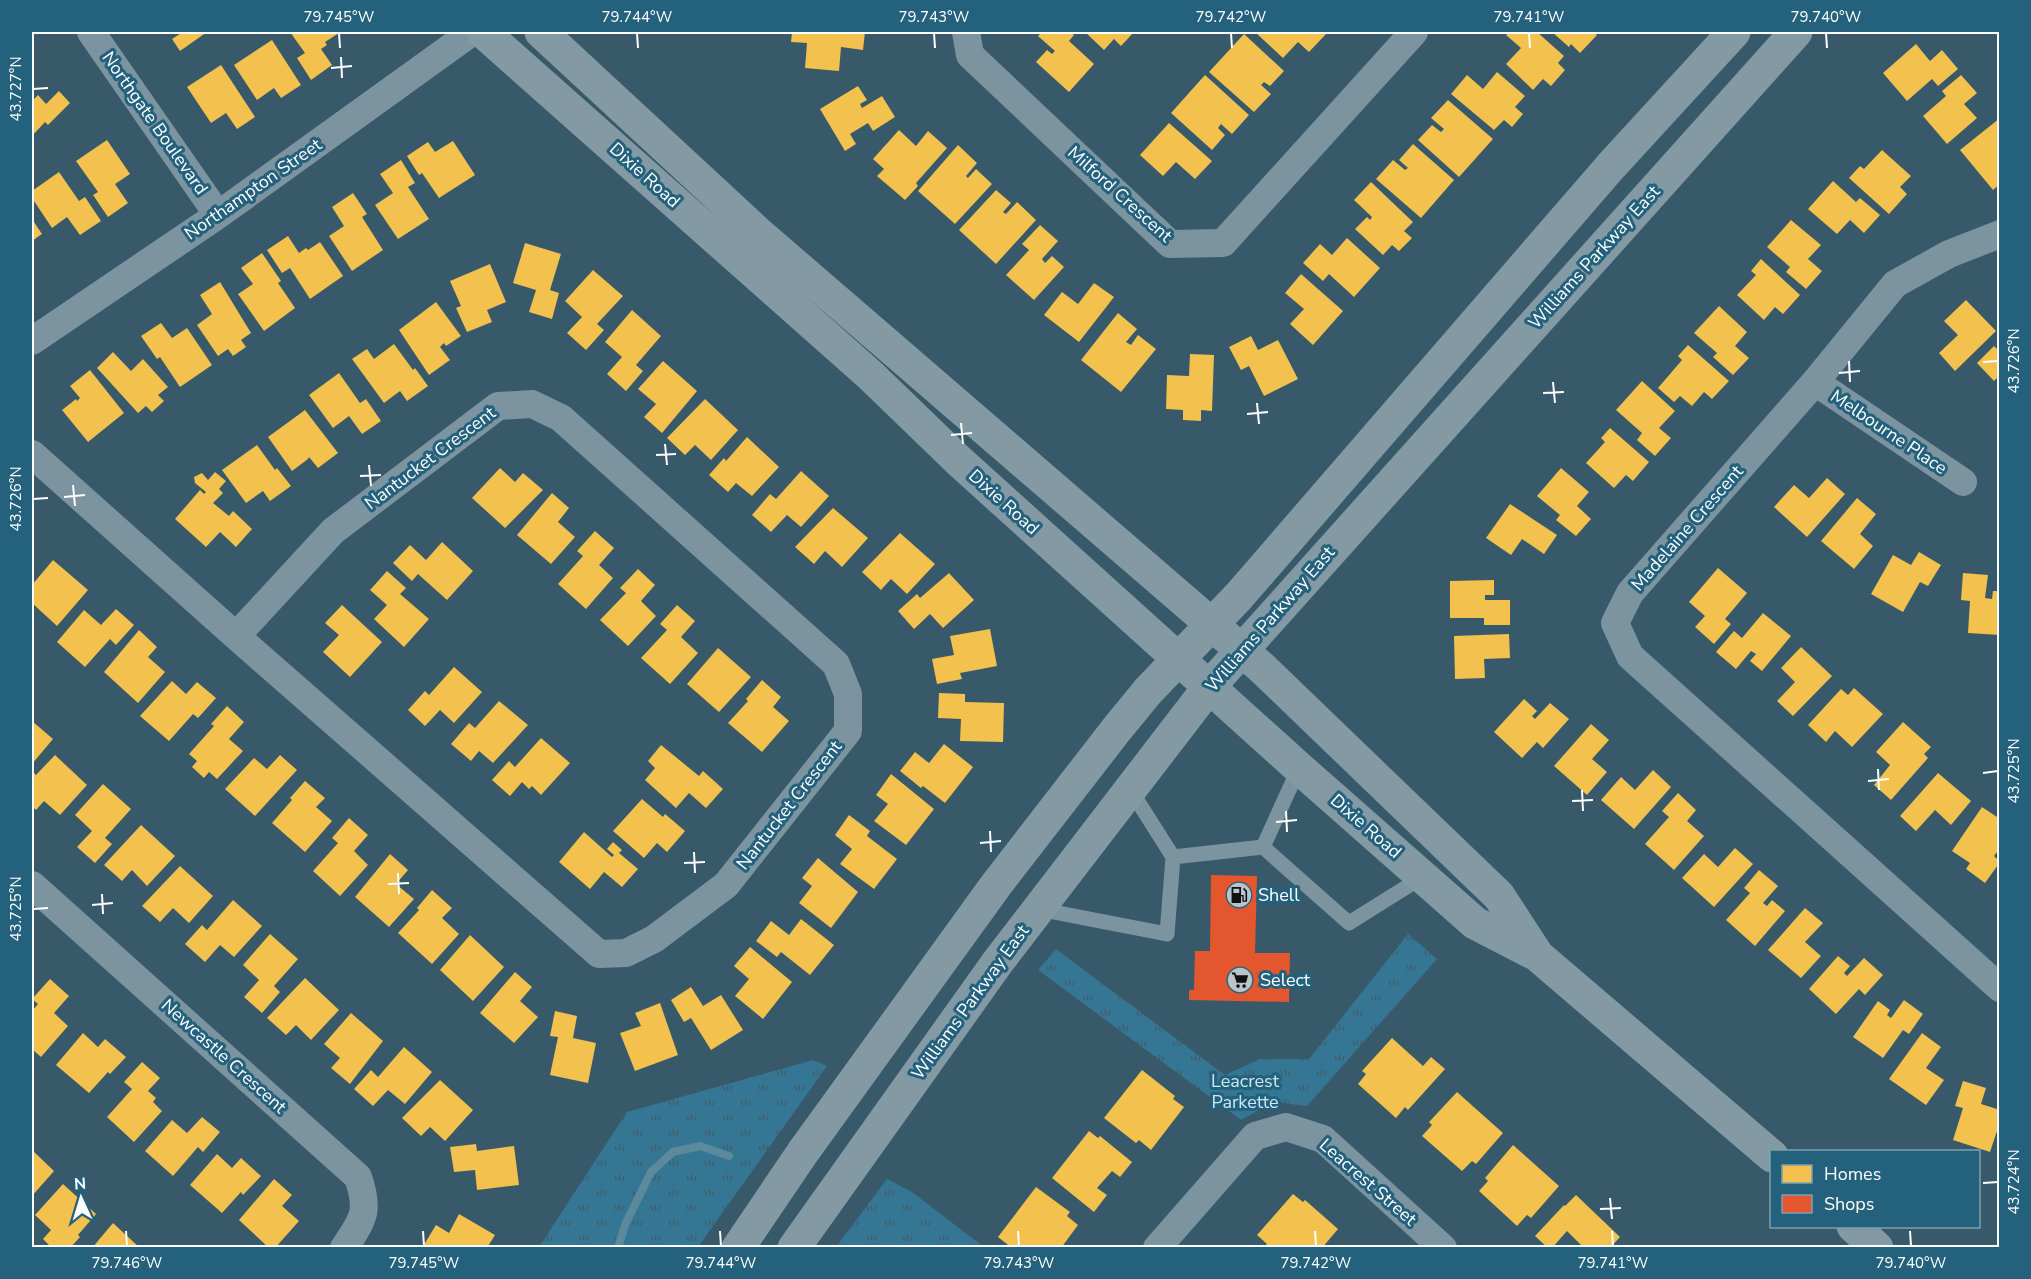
<svg xmlns="http://www.w3.org/2000/svg" width="2031" height="1279" font-family="'Nunito Sans',sans-serif">
	<defs>
		<pattern id="park-tufts" width="24" height="20" patternUnits="userSpaceOnUse" patternTransform="scale(1.5)"><rect width="24" height="20" fill="#347693"/><path d="M3 7l-1-3M5 7V3M7 7l1-3M15 17l-1-3M17 17v-4M19 17l1-3" fill="none" stroke="#415f6c"/></pattern>
	</defs>
	<rect width="100%" height="100%" fill="#375969"/>
	<path fill="url(#park-tufts)" d="M1408,934L1437,959L1307,1106L1274,1102L1241,1120L1038,970L1056,949L1225,1075L1260,1059H1309Z
		M813,1060L827,1066L698,1247H539L627,1112Z
		M887,1179L912,1192L984,1247H836Z"/>
	<path fill="#f2c14e" d="M183,32H207L180,51L172,39Z
		M290,32H337L339,33L325,42L327,45L321,49L332,65L311,80L297,58L305,53Z
		M792,32H865L863,50L841,47L839,71L805,68L807,43L791,42Z
		M1042,32H1071L1074,35L1069,41L1094,64L1069,92L1036,62L1047,50L1052,54L1055,51L1038,36Z
		M1085,32H1134L1121,46L1114,39L1104,50Z
		M1255,32H1324L1326,34L1309,52L1298,42L1283,58Z
		M1510,32H1537L1564,56L1558,63L1565,70L1551,86L1543,79L1533,90L1506,64L1521,48L1506,35Z
		M1552,32H1593L1597,35L1580,53L1571,44L1569,47Z
		M1244,34L1284,71L1270,86L1261,80L1264,82L1261,85L1271,94L1254,112L1209,72Z
		M272,40L301,85L281,98L274,88L257,100L234,65Z
		M1916,44L1930,61L1942,50L1958,69L1938,86L1932,79L1907,101L1883,73Z
		M221,65L255,117L237,129L226,113L211,123L187,87Z
		M1497,72L1525,96L1515,107L1523,114L1512,127L1504,120L1494,130L1451,94L1467,75L1483,89Z
		M1205,75L1249,115L1232,134L1221,124L1218,128L1225,135L1212,150L1171,113Z
		M1961,75L1977,93L1964,104L1977,118L1947,144L1923,116L1946,96L1942,91Z
		M858,86L867,100L860,104L862,108L882,96L895,117L873,131L868,123L850,134L856,144L845,151L820,109Z
		M59,91L70,103L48,125L45,122L32,136V101L38,95L46,104Z
		M1448,100L1493,139L1459,177L1418,140L1432,125L1441,132L1444,129L1431,118Z
		M2000,118V184L1993,190L1960,150Z
		M1169,123L1212,161L1195,179L1176,162L1163,176L1140,155Z
		M899,130L916,146L928,131L947,148L916,183L918,186L905,200L877,176L884,169L873,159Z
		M107,140L130,174L115,184L128,203L108,217L93,195L98,192L76,161Z
		M453,141L475,175L439,198L422,173L419,175L407,156L428,142L435,152Z
		M1413,144L1454,180L1421,218L1376,179L1393,160L1405,170L1408,168L1399,160Z
		M958,145L977,163L966,176L968,178L976,169L992,184L955,224L918,191Z
		M1882,150L1911,176L1900,187L1907,194L1889,214L1849,178L1860,166L1864,169Z
		M401,160L415,183L408,187L429,219L398,239L375,205L393,193L380,174Z
		M59,172L79,201L85,197L101,221L80,235L67,217L52,228L32,198V191Z
		M1833,181L1856,202L1860,198L1880,215L1864,233L1850,220L1837,234L1808,209Z
		M1371,182L1413,222L1404,231L1412,238L1399,251L1392,245L1383,255L1355,229L1367,217L1370,220L1372,217L1354,200Z
		M996,190L1011,203L1003,212L1006,214L1017,202L1036,220L996,264L959,230Z
		M353,193L367,214L362,217L383,250L352,271L329,236L344,226L332,207Z
		M32,219L42,234L32,241Z
		M1791,220L1821,245L1808,259L1822,271L1806,289L1786,272L1790,267L1767,247Z
		M1040,225L1058,241L1042,259L1045,263L1052,256L1064,267L1034,300L1006,275L1029,250L1022,244Z
		M288,236L299,253L306,248L308,250L320,242L343,276L310,299L290,268L282,273L267,250Z
		M1347,238L1380,268L1354,297L1329,274L1323,281L1303,263L1320,244L1332,255Z
		M525,243L561,254L550,290L559,293L552,319L529,312L536,290L513,283Z
		M262,253L281,281L278,283L295,308L264,331L238,294L253,284L241,268Z
		M1761,259L1800,295L1783,314L1775,307L1764,320L1737,295L1756,275L1751,271Z
		M490,264L506,302L487,310L492,322L467,332L456,308L461,306L450,281Z
		M593,270L623,296L597,324L604,330L586,350L567,333L582,317L565,301Z
		M1301,274L1343,311L1313,345L1290,324L1304,309L1285,293Z
		M220,282L251,333L241,340L246,347L233,356L228,349L218,356L197,325L212,314L200,295Z
		M1094,283L1114,297L1079,342L1044,315L1062,292L1078,304Z
		M1966,300L1996,331L1955,371L1939,353L1958,335L1944,321Z
		M436,302L461,336L446,346L444,343L440,347L450,360L429,375L399,330Z
		M1719,306L1747,332L1735,346L1749,358L1733,375L1713,357L1717,353L1694,333Z
		M632,310L661,336L636,365L643,371L626,391L607,374L622,357L605,342Z
		M1118,313L1137,329L1126,342L1131,345L1138,335L1156,349L1121,392L1081,360Z
		M161,323L172,338L187,328L212,365L180,387L160,357L157,359L141,336Z
		M1251,336L1258,350L1278,340L1298,379L1264,396L1249,366L1241,370L1229,347Z
		M394,344L413,370L415,368L428,386L407,401L400,391L384,403L352,359L367,349L374,359Z
		M1688,345L1729,381L1712,399L1704,392L1692,406L1680,396L1674,402L1658,388L1682,360L1678,356Z
		M1994,346L2000,352V375L1994,381L1977,363Z
		M113,352L131,371L143,359L168,387L158,395L164,401L152,412L146,406L138,413L97,368Z
		M1190,354L1214,355L1212,411L1201,410V421L1183,420V410L1166,409L1167,375L1189,376Z
		M663,361L697,391L662,433L644,417L656,404L638,389Z
		M90,370L124,413L88,442L62,410L76,399L77,401L80,398L70,386Z
		M339,373L360,403L366,399L381,421L362,434L349,416L333,428L309,395Z
		M1642,381L1675,411L1659,428L1671,438L1655,456L1637,440L1642,433L1616,410Z
		M705,399L738,430L711,460L695,445L685,455L667,438Z
		M305,410L338,453L318,468L309,457L308,459L292,471L268,437Z
		M1610,428L1649,462L1633,481L1626,475L1614,488L1586,463L1605,442L1601,438Z
		M747,437L779,467L752,496L736,483L728,492L709,475L724,458L726,461Z
		M257,445L275,470L277,468L291,486L270,501L263,491L246,503L222,470Z
		M500,468L515,482L523,473L543,490L505,528L472,498Z
		M1561,468L1589,492L1577,506L1591,519L1576,536L1556,520L1560,515L1537,496Z
		M801,471L829,496L801,527L787,515L771,532L752,515L770,494L776,499Z
		M215,472L226,481L219,489L223,493L213,503L229,516L233,511L252,529L236,547L220,532L206,547L175,519L200,490L204,494L206,492L195,483L194,477L202,473L208,480Z
		M1827,478L1845,494L1807,537L1774,507L1794,485L1809,498Z
		M552,493L569,508L558,522L575,537L551,564L517,535Z
		M1857,498L1876,514L1860,534L1873,546L1854,569L1821,541Z
		M1510,504L1557,535L1544,554L1522,539L1511,555L1486,538Z
		M833,508L868,538L842,567L825,551L814,564L795,547Z
		M595,531L614,548L599,565L613,578L586,609L558,584L583,556L577,551Z
		M900,533L935,564L907,594L891,579L881,590L862,572Z
		M442,542L473,571L447,600L418,574L412,581L393,563L410,545L426,560Z
		M1919,552L1941,565L1928,586L1920,582L1903,612L1871,594L1893,555L1911,565Z
		M53,560L88,590L57,626L32,603V585Z
		M1718,568L1747,593L1725,619L1731,624L1714,644L1695,627L1705,616L1689,602Z
		M638,569L655,585L641,601L656,616L628,646L600,620L626,593L620,588Z
		M387,571L406,588L400,594L429,619L404,647L374,619L387,605L370,590Z
		M949,573L974,600L943,628L930,614L914,629L898,611L917,594L920,598Z
		M1963,573L1988,575L1985,598L1992,599L1993,591H2000V635L1968,633L1970,601L1961,600Z
		M1494,580V595H1485V600H1510V625H1484V618H1450V581Z
		M342,605L382,642L350,677L323,652L339,635L325,623Z
		M677,605L695,621L681,637L698,653L670,684L641,658L667,630L660,624Z
		M116,609L134,625L116,645L110,639L85,667L57,642L84,610L101,625Z
		M1763,613L1791,636L1762,671L1750,661L1756,654L1751,651L1736,669L1716,652L1734,631L1742,638Z
		M990,629L997,666L960,673L962,679L937,684L932,659L954,655L950,636Z
		M139,630L157,647L148,657L165,672L138,703L104,672Z
		M1509,634L1510,658L1484,659L1485,678L1455,679L1454,636Z
		M1801,647L1832,676L1793,716L1777,701L1795,682L1781,668Z
		M718,648L751,677L719,712L687,684Z
		M454,667L482,692L454,723L440,710L425,726L408,710L425,691L429,695Z
		M762,680L781,697L773,707L789,721L762,752L728,723L748,701L746,699Z
		M172,681L186,694L197,682L216,698L198,718L193,714L169,741L140,716Z
		M1854,688L1883,714L1852,747L1835,731L1826,742L1808,725L1841,689L1848,695Z
		M939,693L965,694V702L1004,703L1003,742L960,741L961,719L938,718Z
		M1524,699L1537,711L1532,716L1535,719L1550,703L1569,719L1543,748L1537,742L1522,758L1494,732Z
		M499,701L528,725L493,763L479,751L471,761L451,744L469,723L475,728Z
		M227,706L244,722L229,739L243,751L217,779L209,772L204,778L192,767L197,761L189,754L214,726L211,724Z
		M32,721L53,739L32,764Z
		M1903,722L1931,747L1924,754L1928,758L1891,800L1874,785L1890,765L1876,752Z
		M1591,724L1609,740L1592,759L1607,772L1587,795L1554,766Z
		M541,738L570,763L541,795L532,786L529,789L522,782L510,796L492,780L509,761L515,767Z
		M944,744L973,767L945,803L923,786L921,788L900,771L915,752L929,763Z
		M661,745L699,776L703,771L723,789L706,808L689,793L676,808L645,780L655,768L648,761Z
		M55,755L87,785L60,815L44,801L36,810L32,806V776L34,773L36,775Z
		M280,755L297,770L255,816L225,789L254,758L267,769Z
		M1653,770L1671,787L1634,829L1601,800L1621,777L1635,790Z
		M1938,773L1971,801L1951,825L1935,810L1916,831L1900,816Z
		M891,774L934,809L906,845L874,821L888,804L876,795Z
		M305,781L325,798L316,807L332,821L305,852L272,823L292,800L290,798Z
		M103,784L131,809L105,838L112,844L95,863L77,847L92,831L75,815Z
		M1678,793L1696,810L1687,821L1704,836L1674,870L1645,844L1669,817L1662,811Z
		M642,799L663,817L665,814L685,831L667,852L657,843L644,858L613,831Z
		M1982,807L2000,819V848L1994,856L2000,862L1985,883L1966,869L1970,863L1952,851Z
		M849,815L870,831L867,836L897,859L874,889L840,864L852,849L835,835Z
		M349,818L368,835L354,851L368,865L340,896L313,871L338,843L332,838Z
		M141,825L175,856L147,886L132,870L122,881L104,865Z
		M584,832L612,857L614,855L607,849L613,842L622,850L619,853L638,869L622,887L604,872L590,889L559,862Z
		M1735,848L1753,864L1714,907L1682,878L1704,854L1718,867Z
		M390,854L408,870L396,884L414,899L389,927L355,897Z
		M818,858L858,892L831,928L799,903L812,886L802,878Z
		M180,866L213,896L189,923L173,908L160,922L142,906Z
		M1759,870L1778,886L1763,903L1767,906L1772,900L1785,911L1755,946L1726,920L1750,893L1744,888Z
		M432,890L452,908L442,918L459,934L432,964L398,933L419,910L417,908Z
		M233,900L262,926L234,957L220,945L205,962L185,944L202,925L207,930Z
		M1805,908L1823,923L1805,942L1821,956L1801,978L1768,950Z
		M801,919L834,945L810,975L781,952L777,957L756,941L771,921L789,935Z
		M270,934L298,959L274,986L280,992L262,1013L244,997L259,980L243,965Z
		M470,935L504,967L473,1001L440,970Z
		M750,947L792,982L763,1019L735,996L749,979L734,966Z
		M1838,956L1850,966L1844,973L1847,976L1864,958L1883,975L1865,995L1859,989L1836,1014L1809,989Z
		M515,972L532,987L520,1001L538,1017L514,1043L480,1013Z
		M305,978L339,1010L311,1040L296,1025L286,1035L267,1018Z
		M50,979L69,996L54,1013L68,1026L41,1057L32,1049V1011L38,1004L32,999Z
		M691,987L703,1006L721,995L743,1030L711,1050L691,1018L684,1022L671,1000Z
		M1904,1000L1923,1014L1909,1034L1903,1030L1883,1058L1853,1037L1878,1001L1890,1010L1887,1015L1891,1018Z
		M660,1003L678,1055L635,1071L620,1033L641,1026L635,1013Z
		M555,1011L577,1016L573,1038L596,1043L588,1083L550,1075L558,1037L550,1036Z
		M351,1013L383,1041L350,1084L331,1068L340,1058L324,1044Z
		M83,1033L98,1047L105,1039L126,1057L110,1074L108,1072L89,1093L56,1065Z
		M1922,1033L1941,1047L1926,1068L1944,1080L1926,1105L1889,1079Z
		M1392,1038L1423,1066L1431,1057L1445,1069L1408,1110L1405,1107L1396,1118L1358,1084L1366,1074L1362,1071Z
		M404,1047L432,1072L405,1104L388,1090L373,1106L354,1089L371,1070L378,1077Z
		M142,1062L160,1078L148,1091L156,1098L153,1102L162,1111L134,1142L107,1117L132,1089L124,1082Z
		M1142,1070L1175,1096L1173,1099L1184,1107L1151,1150L1139,1140L1136,1143L1104,1118Z
		M440,1080L473,1110L445,1141L430,1127L421,1136L402,1118Z
		M1963,1081L1986,1088L1981,1104L2000,1110V1122L1990,1152L1953,1140L1963,1108L1955,1106Z
		M1457,1092L1503,1133L1476,1164L1472,1161L1462,1171L1422,1136L1432,1125L1429,1122Z
		M202,1117L220,1132L203,1152L198,1147L173,1176L145,1151L172,1120L187,1133Z
		M1089,1131L1098,1138L1100,1136L1132,1162L1120,1177L1112,1171L1097,1188L1107,1195L1094,1212L1052,1178Z
		M476,1144L477,1151L514,1146L519,1185L477,1190L475,1170L454,1172L450,1147Z
		M1513,1145L1559,1186L1531,1218L1527,1215L1517,1226L1479,1191L1488,1181L1485,1178Z
		M32,1150L54,1171L32,1196Z
		M217,1154L232,1168L241,1158L261,1176L243,1195L241,1192L222,1213L190,1185Z
		M274,1179L292,1195L282,1206L299,1221L275,1248H269L239,1220Z
		M63,1184L96,1214L78,1235L80,1237L70,1248H52L43,1239L51,1230L35,1215Z
		M1036,1187L1070,1212L1067,1216L1078,1225L1061,1248H1012L998,1237Z
		M1293,1194L1303,1202L1305,1200L1338,1229L1322,1248H1267L1265,1246L1267,1244L1257,1235Z
		M1576,1195L1620,1237L1610,1248H1584L1567,1231L1552,1248H1548L1535,1236L1564,1205L1565,1206Z
		M459,1214L495,1235L487,1248H422L436,1225L449,1233Z
		M113,1223L140,1248H92Z"/>
	<path fill="#e4572e" d="M1211,875L1257,876L1255,953H1290L1289,1002L1189,1000V990H1194L1195,951H1210Z"/>
	<g fill="none" stroke-linecap="round" stroke-linejoin="round">
		<path stroke="#5d899c" stroke-width="8" d="M618,1248L625,1225L651,1172L673,1152L700,1146L729,1156"/>
		<path stroke="#7c94a0" stroke-width="15" d="M1130,789L1173,857
			M1263,847L1299,768
			M1038,909L1167,934L1173,857L1263,847L1349,923L1424,876"/>
		<path stroke="#7c94a0" stroke-width="28" d="M91,32L218,215
			M966,32L970,55L1170,244L1223,243L1414,32
			M2000,234L1949,254L1895,284L1815,382L1630,593L1615,623L1630,656L2000,988
			M32,341L218,215L472,32
			M1815,382L1963,482
			M32,454L236,636L599,954L626,953L654,939L726,885L848,731V694L836,664L561,418L532,404L498,406L333,531L236,636
			M32,885L358,1177C370,1212 363,1219 344,1248
			M1157,1248L1255,1136L1286,1127L1323,1139L1443,1248"/>
		<path stroke="#839aa4" stroke-width="33" d="M483,32L870,375L959,461L1299,768L1475,923L1537,955L1772,1156
			M541,32L758,233L1261,667L1499,896L1536,953
			M1853,1226L1877,1248
			M738,1248L803,1152L996,885L1116,730L1148,691L1239,596L1611,166L1734,32
			M794,1248L997,963L1209,687L1796,32"/>
	</g>
	<path fill="none" stroke="#fff" stroke-width="2" d="M339,33L340,48M637,33L638,48M934,33L935,48M1231,33L1232,48M1529,33L1530,48M1826,33L1827,48M341,57L342,78M331,68L352,66M33,89L48,88M1849,361L1850,382M1983,362L1998,361M1839,373L1860,371M1553,382L1555,403M1543,393L1564,392M1257,403L1259,424M1247,414L1268,412M961,423L963,444M951,435L972,433M665,444L667,465M656,455L676,454M369,465L371,486M360,476L381,475M73,485L75,506M64,497L85,495M33,499L48,498M1878,769L1879,790M1983,773L1998,771M1868,781L1889,779M1582,790L1583,811M1572,801L1593,800M1286,811L1287,832M1276,822L1297,820M990,831L991,852M980,843L1001,841M694,852L695,873M684,863L705,862M398,873L399,894M388,884L409,883M102,894L103,914M92,905L113,903M33,909L48,908M1983,1183L1998,1182M1610,1198L1612,1219M1600,1209L1621,1208M126,1231L127,1246M423,1231L424,1246M720,1231L721,1246M1018,1231L1019,1246M1315,1231L1316,1246M1612,1231L1613,1246M1910,1231L1911,1246"/>
	<defs>
		<g id="fuel-disc" transform="scale(1.35)"><circle r="9.5" fill="#b9c5ca" stroke="#23617d"/><path d="M-5.5-6h7V0h2V4h1.3V-2.5L3-4.5l.8-.8L6-3V5H2.5V1h-1V6h-7ZM-4.2-4.7v3.2H.2V-4.7Z" fill="#111"/></g>
		<g id="supermarket-disc" transform="scale(1.35)"><circle r="9.5" fill="#b9c5ca" stroke="#23617d"/><path d="M-6-5.5h2.5l.6 2H6L4.5 2H-2.5L-4.4-4H-6ZM-1.5 3.2a1.3 1.3 0 1 0 .1 0ZM3 3.2a1.3 1.3 0 1 0 .1 0Z" fill="#111"/></g>
	</defs>
	<g fill-rule="evenodd">
		<use href="#fuel-disc" x="1239" y="895"/>
		<use href="#supermarket-disc" x="1240" y="980"/>
	</g>
	<g text-anchor="middle" dominant-baseline="central" stroke-width="6" stroke-linejoin="round" paint-order="stroke">
		<g font-size="18" fill="#fff" stroke="#23617d">
			<text transform="translate(155 123) rotate(55)">Northgate Boulevard</text>
			<text transform="translate(645 175) rotate(42)">Dixie Road</text>
			<text transform="translate(253 189) rotate(-35)">Northampton Street</text>
			<text transform="translate(1120 194) rotate(42)">Milford Crescent</text>
			<text transform="translate(1594 257) rotate(-48)">Williams Parkway East</text>
			<text transform="translate(1889 432) rotate(34)">Melbourne Place</text>
			<text transform="translate(430 458) rotate(-37)">Nantucket Crescent</text>
			<text transform="translate(1004 502) rotate(42)">Dixie Road</text>
			<text transform="translate(1687 528) rotate(-49)">Madelaine Crescent</text>
			<text transform="translate(1270 619) rotate(-49)">Williams Parkway East</text>
			<text transform="translate(789 805) rotate(-52)">Nantucket Crescent</text>
			<text transform="translate(1366 826) rotate(41)">Dixie Road</text>
			<text transform="translate(970 1002) rotate(-54)">Williams Parkway East</text>
			<text transform="translate(224 1056) rotate(42)">Newcastle Crescent</text>
			<text transform="translate(1368 1182) rotate(41)">Leacrest Street</text>
		</g>
		<g font-size="18" fill="#fff" stroke="#23617d" text-anchor="start">
			<text x="1258" y="895">Shell</text>
			<text x="1260" y="980">Select</text>
		</g>
		<g font-size="18" fill="#cbe8f4" stroke="#23617d">
			<text x="1245" y="1081">Leacrest<tspan x="1245" dy="21">Parkette</tspan></text>
		</g>
	</g>
	<rect width="2031" height="1279" fill="none" stroke="#23617d" stroke-width="66"/>
	<rect x="1770" y="1150" width="210" height="78" fill="#23617d" stroke="#7ba0b1" stroke-width="1.5"/>
	<rect x="1782" y="1165" width="30" height="18" fill="#f2c14e" stroke="#7ba0b1" stroke-width="1.5"/>
	<text x="1824" y="1180" font-size="18" fill="#ffffff">Homes</text>
	<rect x="1782" y="1195" width="30" height="18" fill="#e4572e" stroke="#7ba0b1" stroke-width="1.5"/>
	<text x="1824" y="1210" font-size="18" fill="#ffffff">Shops</text>
	<g transform="translate(81 1198) rotate(356)" stroke="#23617d" stroke-width="4.5" paint-order="stroke">
	<path d="M0-4.5L10 22L0 15L-10 22Z" fill="#ffffff"/>
	<text y="-9" font-size="16" font-weight="bold" text-anchor="middle" fill="#ffffff">N</text>
	</g>
	<rect x="33" y="33" width="1965" height="1213" fill="none" stroke="#fff" stroke-width="2"/>
	<g font-size="15" text-anchor="middle" fill="#fff">
		<text x="339" y="22">79.745°W</text>
		<text x="637" y="22">79.744°W</text>
		<text x="934" y="22">79.743°W</text>
		<text x="1231" y="22">79.742°W</text>
		<text x="1529" y="22">79.741°W</text>
		<text x="1826" y="22">79.740°W</text>
		<text transform="translate(16 89) rotate(-90)" y="5">43.727°N</text>
		<text transform="translate(2014 361) rotate(-90)" y="5">43.726°N</text>
		<text transform="translate(16 499) rotate(-90)" y="5">43.726°N</text>
		<text transform="translate(2014 771) rotate(-90)" y="5">43.725°N</text>
		<text transform="translate(16 909) rotate(-90)" y="5">43.725°N</text>
		<text transform="translate(2014 1182) rotate(-90)" y="5">43.724°N</text>
		<text x="127" y="1268">79.746°W</text>
		<text x="424" y="1268">79.745°W</text>
		<text x="721" y="1268">79.744°W</text>
		<text x="1019" y="1268">79.743°W</text>
		<text x="1316" y="1268">79.742°W</text>
		<text x="1613" y="1268">79.741°W</text>
		<text x="1911" y="1268">79.740°W</text>
	</g>
</svg>
